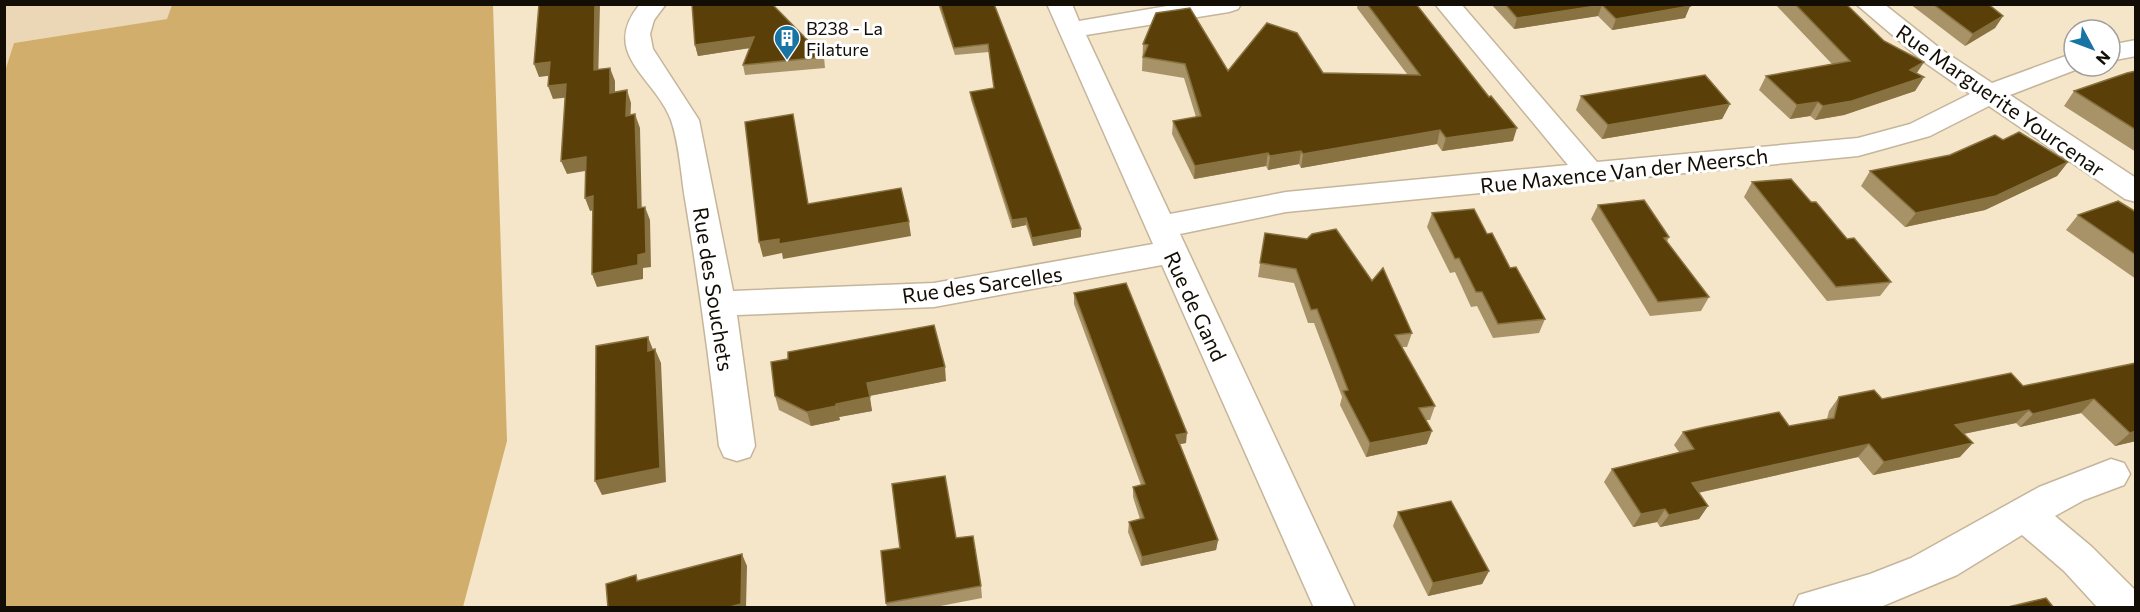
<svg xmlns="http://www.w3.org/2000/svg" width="2140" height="612" font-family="Commissioner,sans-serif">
	<rect width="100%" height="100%" fill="#f5e5c9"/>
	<path fill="#ebd7b5" d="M5,5H172L168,19L14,43L5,71Z"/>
	<path fill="#d2ae6d" d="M172,5H493L507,441L463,607H5V71L14,43L167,19Z"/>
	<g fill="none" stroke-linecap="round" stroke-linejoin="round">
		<g stroke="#c5b59b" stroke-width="3">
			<path id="minor" d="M640,4H666L654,20L650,34L653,49L699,120L733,291L934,283L1153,244L1047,4H1072L1079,21L1179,4H1241L1238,9L1229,12L1086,35L1170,214L1286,192L1568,165L1435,4H1461L1597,162L1858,138L1910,124L1970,94L1924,62L1856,4H1884L1942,50L1992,83L2074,53V66L2083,67L2010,95L2136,178V202L2125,199L1989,106L1930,136L1858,156L1286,212L1180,234L1355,608H1314L1162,265L934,307L737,315L755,446L750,457L737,461L724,457L719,446C710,365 699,285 686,205C681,178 680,146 671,120C655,77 599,54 640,4Z
				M2136,40V56L2110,61V45Z
				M2111,459L2124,463L2130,474L2124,485L2084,500L2055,516L2092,547L2136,591V608H2098L2064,571L2022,535L1957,575L1878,608H1793L1799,595L1870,574L1911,558L2039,487Z"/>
		</g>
		<use href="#minor" fill="#fff" fill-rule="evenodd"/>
	</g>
	<path fill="#a89268" d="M692,4L824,57L825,68L745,75L743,65L750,48L698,56L695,45Z
		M938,4H994L1081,237L1033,246L1026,225L1012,228L971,100L970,92L994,88L989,52L955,55Z
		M1358,4H1408L1513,141L1442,151L1437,144L1301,168L1299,164L1268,170L1266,166L1194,179L1172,134L1173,121L1196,117L1184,78L1142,71L1143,44L1156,13L1228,71L1407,74L1357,8Z
		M1491,4H1688L1690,6L1685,18L1612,30L1598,16L1514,29Z
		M1775,4H1846L1884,41L1924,62L1917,73L1924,77L1915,91L1844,115L1815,120L1810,116L1790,119L1759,90L1766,76L1832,64Z
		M1910,4H1988L2003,16L1995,28L1965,46Z
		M2136,71V152L2064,106L2074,91Z
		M1581,96L1730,104L1722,119L1602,139L1576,110Z
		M2003,140L2068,162L2057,176L1985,210L1905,227L1861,186L1870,171L1950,155Z
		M1752,182L1811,202L1891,282L1880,296L1827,301L1744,197Z
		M1598,205L1669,237L1667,242L1709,297L1701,311L1650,316L1591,219Z
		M2136,212V279L2066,230L2078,215Z
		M1432,213L1487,234L1545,319L1539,333L1493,338L1477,306L1471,307L1455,272L1450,273L1427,227Z
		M1265,233L1372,281L1412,333L1407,347H1402L1435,406L1430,420H1426L1427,444L1366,457L1340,405L1342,397L1314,323H1308L1294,283L1258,277Z
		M1074,293L1186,443L1179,444L1218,540L1216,550L1141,566L1128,532L1129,522L1140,519L1133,497V487L1141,485L1074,304Z
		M2136,363V441L2115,446L2081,413L2020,427L2016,423L1964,434L1960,457L1873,475L1858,457L1698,493L1708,506L1699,519L1660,527L1657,522L1633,527L1604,482L1612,469L1679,452L1674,445L1683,432L1789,426L1827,419L1829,411L1839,397L1882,399L2023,386Z
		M946,381L869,396L872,411L839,417L840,420L811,426L779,410L775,396Z
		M1398,512L1489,571L1482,584L1428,596L1393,526Z
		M981,586L982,598L930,608H887L886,603Z"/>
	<path fill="#887242" d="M595,4H600L598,83L594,70Z
		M1602,5L1598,16L1514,29L1517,18Z
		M1690,6L1685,18L1612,30L1616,19Z
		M2003,16L1995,28L1965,46L1973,34Z
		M754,37L756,47L698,56L695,45Z
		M550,62L555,75L539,77L534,64Z
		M1924,62L1915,75L1910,70Z
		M610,68L615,81V106L610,93Z
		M1924,77L1915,91L1844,115L1815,120L1823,106Z
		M566,84L571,97L553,99L548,86Z
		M627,90L631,103L630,129L626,116Z
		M1818,102L1810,116L1790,119L1797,105Z
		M1730,104L1722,119L1602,139L1608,125Z
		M635,114L640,128L642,222L638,208Z
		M1517,128L1513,141L1442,151L1446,138Z
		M1440,130L1437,144L1301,168L1303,154Z
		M1301,151L1299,164L1268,170L1270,156Z
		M1268,153L1266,166L1194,179L1195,166Z
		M586,157L591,170L567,174L561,161Z
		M2068,162L2057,176L1985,210L1905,227L1916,213Z
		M593,196L598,209L590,211L585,198Z
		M645,207L650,220L651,267L643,268V279L597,287L592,274L638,255Z
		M1026,218V225L1012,228V220Z
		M909,222L911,236L783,259L782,253L763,257L759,242L779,239Z
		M1081,229V237L1033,246L1032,238Z
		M648,337L654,352L648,351Z
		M655,349L661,363L666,482L602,495L595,481Z
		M945,367L946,381L869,396L867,383Z
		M870,397L872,411L839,417L836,404Z
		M2094,399L2081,413L2020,427L2033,414Z
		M836,406L840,420L811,426L807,412Z
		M2029,410L2016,423L1943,438L1955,425Z
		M1432,431L1427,444L1366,457L1370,443Z
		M2136,431V441L2115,446L2130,433Z
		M1187,433L1186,443L1175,445L1176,435Z
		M1973,443L1960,457L1873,475L1884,462Z
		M1869,444L1858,457L1683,496L1692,483Z
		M1708,506L1699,519L1660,527L1669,515Z
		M1665,509L1657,522L1633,527L1641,514Z
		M1218,540L1216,550L1141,566L1142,557Z
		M742,554L747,566L746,608H731Z
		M1489,571L1482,584L1428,596L1433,583Z"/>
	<path fill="#5a4008" stroke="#887242" stroke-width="1.5" d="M539,4H595L594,70L610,68V93L627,90L626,116L635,114L638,208L645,207L646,253L638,255V265L592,274L593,196L585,198L586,157L561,161L566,84L548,86L550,62L534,64Z
		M692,4H772L824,57L743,65L754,37L695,45Z
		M940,4H994L1081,229L1032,238L1026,218L1012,220L970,92L994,88L988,44L954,48Z
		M1367,4H1416L1489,97L1491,96L1517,128L1446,138L1440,130L1303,154L1301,151L1270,156L1268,153L1195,166L1173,121L1201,116L1185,64L1143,57L1148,45L1143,44L1156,13L1190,8L1228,71L1267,23L1297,33L1323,73L1420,75Z
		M1505,4H1688L1690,6L1616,19L1602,5L1517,18Z
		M1795,4H1846L1884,41L1924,62L1910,70L1924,77L1852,101L1823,106L1818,102L1797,105L1766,76L1850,61Z
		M1933,4H1988L2003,16L1973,34Z
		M2136,71V130L2074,91L2127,73Z
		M1705,75L1730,104L1608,125L1581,96Z
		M793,114L808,204L901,188L909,222L779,244V239L759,242L745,122Z
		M2019,132L2068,162L1996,196L1916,213L1870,171L1950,155L1995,135L2003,140Z
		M1791,179L1811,202H1816L1847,239L1854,238L1891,282L1836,287L1752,182Z
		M1644,200L1669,237L1664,238L1709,297L1658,302L1598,205Z
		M2118,201L2136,212V255L2078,215Z
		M1474,209L1487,234L1492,233L1510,268L1516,267L1545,319L1498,324L1482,292H1476L1459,258L1455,259L1432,213Z
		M1336,229L1372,281L1383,268L1412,333L1395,335L1435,406L1419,408L1432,431L1370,443L1343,391L1348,390L1317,309L1311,310L1296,269L1260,263L1265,233L1307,239L1312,234Z
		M1126,283L1187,433L1176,435L1218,540L1142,557L1129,522L1144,518L1133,487L1145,484L1074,293Z
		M934,325L945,367L867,383L870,397L836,404V406L807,412L775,396L771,362L788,359V352Z
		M648,337V351L655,349L660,468L595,481L596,346Z
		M2136,363V431L2130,433L2094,399L2033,414L2029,410L1955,425L1973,443L1884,462L1869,444L1692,483L1708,506L1669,515L1665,509L1641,514L1612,469L1694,449L1683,432L1705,427L1779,412L1789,426L1834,418L1839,397L1874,390L1882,399L2011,373L2023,386Z
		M945,476L956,538L973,536L981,586L886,603L881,551L900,548L892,484Z
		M1451,501L1489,571L1433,583L1398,512Z
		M742,554L741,604L730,607L731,608H608L606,584L636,575L637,581Z
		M2046,598L2054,608H2004Z"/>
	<defs>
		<g id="building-pin" transform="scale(1.35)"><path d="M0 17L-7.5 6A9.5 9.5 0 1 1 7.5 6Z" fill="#1875a3" stroke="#fff"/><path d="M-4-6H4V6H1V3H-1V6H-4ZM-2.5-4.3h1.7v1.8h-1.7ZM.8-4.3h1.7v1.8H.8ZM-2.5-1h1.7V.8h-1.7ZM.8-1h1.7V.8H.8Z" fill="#fff"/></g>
	</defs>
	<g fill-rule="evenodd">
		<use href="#building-pin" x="787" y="38"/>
	</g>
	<g text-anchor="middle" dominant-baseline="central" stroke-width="6" stroke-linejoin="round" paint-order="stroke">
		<g font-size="18" fill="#130e05" stroke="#fff" text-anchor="start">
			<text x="806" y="28">B238 - La<tspan x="806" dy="21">Filature</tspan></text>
		</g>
		<g font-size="21" fill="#130e05" stroke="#fff">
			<text transform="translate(2001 100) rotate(35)">Rue Marguerite Yourcenar</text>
			<text transform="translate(1624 170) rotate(-6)">Rue Maxence Van der Meersch</text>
			<text transform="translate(982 284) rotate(-8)">Rue des Sarcelles</text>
			<text transform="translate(714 289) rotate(81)">Rue des Souchets</text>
			<text transform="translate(1196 306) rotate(65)">Rue de Gand</text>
		</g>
	</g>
	<rect width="2140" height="612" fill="none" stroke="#130e05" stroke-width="12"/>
	<g transform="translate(2092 48) rotate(131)"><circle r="28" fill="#ffffff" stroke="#a19f9b" stroke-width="1.5"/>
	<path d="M0-4.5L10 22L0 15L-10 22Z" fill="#1875a3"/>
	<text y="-9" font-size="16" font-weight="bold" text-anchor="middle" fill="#130e05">N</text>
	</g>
</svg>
